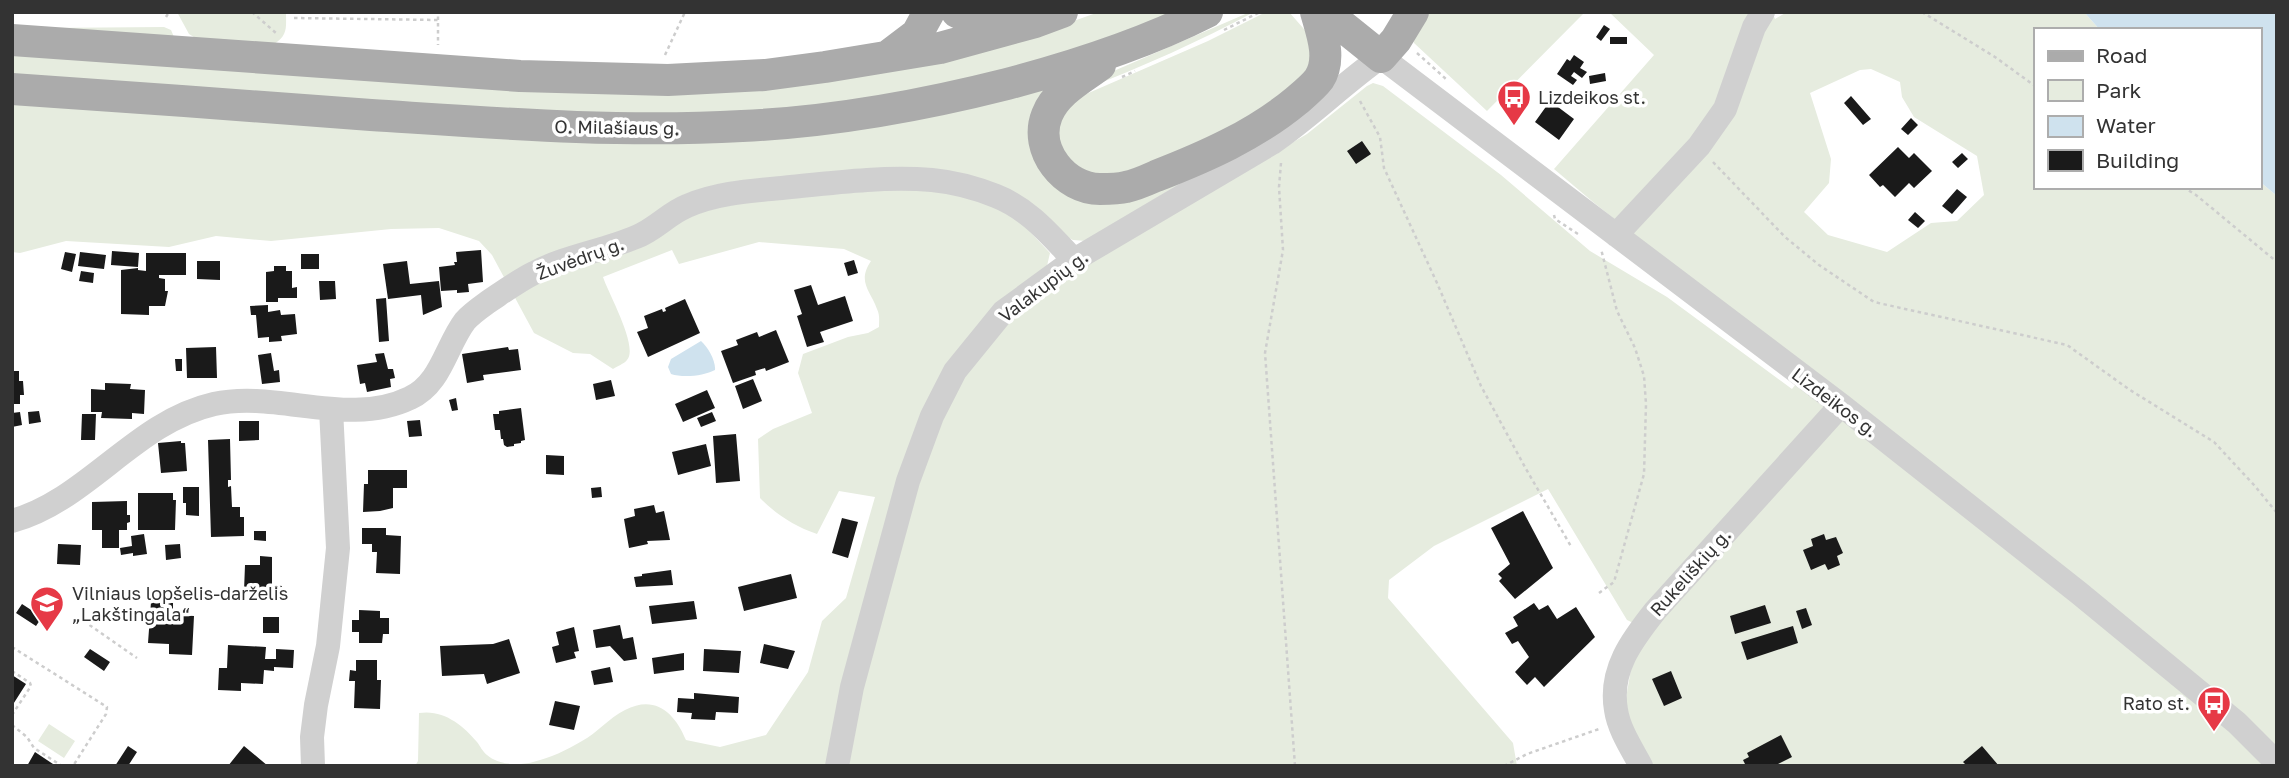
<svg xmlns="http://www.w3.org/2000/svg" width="2289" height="778" font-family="'Golos Text',sans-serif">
	<rect width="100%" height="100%" fill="#fff"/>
	<path fill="#e6ecdf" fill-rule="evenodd" d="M177,12H286C286,28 288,35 274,44L197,39L189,34Z
		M1099,12H1176L1095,45L886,100L629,120L12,79V51L531,87L1037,34Z
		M1250,12H1254C1200,41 1142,67 1085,89L1079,86Z
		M1266,12H1289L1311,37L1314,52L1302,82L1221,135L1107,180L1066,162L1055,126L1077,98L1208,41Z
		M1428,12H1585L1487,111L1414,43L1413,38Z
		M1609,12H1772L1775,19L1787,12H2084L2100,30H2035V187H2259V181L2277,196V766H1652L1624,710L1632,663L1652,632L1627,620L1548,489L1434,546L1389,580L1388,598L1513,743L1517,766H415L418,761L419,713C443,709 463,725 477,742C480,746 483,752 487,755C498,765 519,766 533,762C550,758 567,750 582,741C597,733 609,718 625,710C655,694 675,713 686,740L720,747L766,735L808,672L822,621L846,598L875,497L839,491L817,534C794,526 777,515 760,498L758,439L773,429L812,413L798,373L803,354L848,337L868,333L879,327C879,321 880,315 877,309C870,290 857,282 871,261L844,249L759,242L679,264L672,250L603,277C608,293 639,347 627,360C624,364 617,366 613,369L590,354L573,353L534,333L492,255L479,241L439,228L391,229L271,241L216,236L169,247L66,241L20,253L12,252V99L546,136L1051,83L1045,94L1073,194L1222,158L1086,241L1073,240L1005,205L1050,253L1047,266L1065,276L1307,134L1367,86L1373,83L1383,86L1501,175L1590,251L1667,297L1792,389L1806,371L1593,202L1554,169L1654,55ZM1871,69L1900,82L1902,97L1914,117L1977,156L1984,195L1957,221L1931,223L1887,252L1828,235L1804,212L1829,183L1831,159L1810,93L1860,70Z
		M164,27L171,30L174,37L41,28Z
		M49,724L75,741L64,758L38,741Z"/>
	<path fill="#cfe2ee" d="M2084,12H2277V196L2259,181V30H2100Z
		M701,341C708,347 716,361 715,370C704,376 683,378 671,374L668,367L671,359Z"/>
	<path fill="#1a1a1a" d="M1604,25L1610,29L1601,41L1596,37Z
		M1610,37H1627V44H1610Z
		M1574,55L1584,62L1580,68L1587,72L1582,78L1574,72L1571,76L1577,80L1573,85L1557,74L1567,59L1570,61Z
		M1605,73L1606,81L1590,84L1589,76Z
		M1851,96L1871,119L1863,125L1844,103Z
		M1550,101L1574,119L1559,140L1535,122Z
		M1911,118L1918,125L1908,135L1901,129Z
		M1362,141L1371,154L1356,164L1347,151Z
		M1898,147L1909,158L1914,153L1932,171L1914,188L1909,183L1895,197L1883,185L1880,187L1869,175Z
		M1962,153L1968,159L1958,168L1952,162Z
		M1957,189L1967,197L1952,214L1942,206Z
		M1915,212L1925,221L1918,228L1908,220Z
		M481,250L483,282L468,284L469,292L457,293V290L441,291L439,267L455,265L454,262H457L456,252Z
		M112,251L139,253L138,267L111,265Z
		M65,252L76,254L72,272L61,269Z
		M80,252L106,255L104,269L78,266Z
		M146,253H186V275H159V278L165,279V291H168L165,306H149V315L121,314V270L138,268V270L146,271Z
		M301,254H319V269H301Z
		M854,260L858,273L848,276L844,263Z
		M197,261H220V280L197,279Z
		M407,261L410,284L439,281L442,307L423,315L421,295L388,299L383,264Z
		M274,266H286V271H292V288L297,287V298H278V302H266V272L274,271Z
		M81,271L94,273L93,283L79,281Z
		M319,281H335L336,299L320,300Z
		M811,285L818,305L845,296L853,321L820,332L824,342L807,347L797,316L802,314L794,290Z
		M386,298L389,341L379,342L376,299Z
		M685,299L700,333L648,357L637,332L648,328L644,316L662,309L663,312L666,311L665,308Z
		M268,305V312L280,310L281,315L295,314L297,334L281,336L282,341L269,342V337L258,338L256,315H251L250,306Z
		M776,330L789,362L766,371L765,368L755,371L756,375L733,383L721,351L738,345L736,340L757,332L759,337Z
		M216,347L217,378H187L186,348Z
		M508,347L509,350L518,349L521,370L483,375L484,380L467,383L462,354Z
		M271,353L274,371L279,370L280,382L262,384L258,355Z
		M384,353L388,369H393L395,378L390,379L391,387L367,392L365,383L360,384L357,365L377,362L375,354Z
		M175,359H182V371H176Z
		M12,371H19V381H23L24,395H20V404H12Z
		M753,379L762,401L743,409L735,386Z
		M611,380L615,396L596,400L593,384Z
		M105,383L131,384L130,389L145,390L144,414L132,413V419L101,418L102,412H91V389L105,390Z
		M707,390L715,408L683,422L675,404Z
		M456,398L458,410L452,411L449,400Z
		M521,408L525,440L521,441V443L514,444V446L507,447L504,445L503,439H501L500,430H495L493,414H499V411Z
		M39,411L41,422L29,424L28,412Z
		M20,412L22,425L12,427V413Z
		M712,412L716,421L701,427L697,418Z
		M82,414H96L95,440H81Z
		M420,420L422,436L409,437L407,421Z
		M239,421H259V440L239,441Z
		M736,434L740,481L716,483L713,436Z
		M230,439L231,480H228V487L231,486L232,507H240V517H244V536L211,537L208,440Z
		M181,441V443H185L187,471L161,473L158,443Z
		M706,444L711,466L678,475L672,452Z
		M546,455L564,456V475L546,474Z
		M368,470H407V488H393V508L380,511L363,512L364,484H368Z
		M183,487H199V516L186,515V503H183Z
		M601,487L602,497L592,498L591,488Z
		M138,493H173V500H176L175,530H138Z
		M127,501V515H130V522L127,523V530H119V548H102V530H92V502Z
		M654,505L656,513L664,511L670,540L647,541L648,544L629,548L624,519L635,516L634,509Z
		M1523,511L1553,568L1515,599L1499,581L1502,578L1498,574L1510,564L1491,528Z
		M842,518L858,522L848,558L832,553Z
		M362,528H386V535L401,536L400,574L376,573L377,552H372V544H362Z
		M254,531H266V541L254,540Z
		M144,534L147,554L133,556V553L121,555L120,548L132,546L131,536Z
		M1824,534L1826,540L1836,537L1843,553L1837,556L1840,565L1828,570L1825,564L1811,570L1803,550L1813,546L1811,539Z
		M58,544L81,545L80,565L57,564Z
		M180,544L181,558L166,560L165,545Z
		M260,556L272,557V585L282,586V601L252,600L253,592L244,591L245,565H260Z
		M671,570L673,585L636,587L634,577L642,576V574Z
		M791,574L797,598L744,611L738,587Z
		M694,601L697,619L652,624L649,606Z
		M151,602L173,603V615L194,616L192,655L169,654V644L148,643Z
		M1534,603L1539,610L1548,605L1557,619L1576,607L1595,637L1544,687L1535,677L1527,685L1515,672L1529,657L1518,641L1512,644L1505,633L1518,626L1513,617Z
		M22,604L42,617L36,626L16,613Z
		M1765,605L1771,623L1735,634L1730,616Z
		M1806,608L1812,625L1802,629L1796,611Z
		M359,610L380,611V618H389V634H383L382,643H359V632H352V620H359Z
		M263,617H279V633H263Z
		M620,625L623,639L633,637L637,659L624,661L610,646L596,648L593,630Z
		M1793,626L1798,643L1747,660L1741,642Z
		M574,627L579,651L574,652L576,658L556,663L552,647L559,645L556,632Z
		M509,639L520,673L487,684L484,674L442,676L440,646L493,644Z
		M764,644L795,651L788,669L760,663Z
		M228,645L266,647L265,659H276V649L294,650L293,668L274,667V671L264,670L263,684L241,683V691L218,690L219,668H227Z
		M90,649L110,662L104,671L84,657Z
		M704,649L741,651L739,673L703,671Z
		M684,653V670L654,674L652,658Z
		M356,660H377V680H381L380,709L354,708L355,681H349L350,670L356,671Z
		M610,667L613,682L594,685L591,671Z
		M1671,671L1682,698L1664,706L1652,679Z
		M12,675L26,684L12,706Z
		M694,693L739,697L738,713L716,712L715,720L691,719L692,713L677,712L678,698L694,699Z
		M555,701L580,706L574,730L549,725Z
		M1781,735L1792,757L1774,766H1746L1743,760L1749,757L1747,753Z
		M128,746L137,752L128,766H115Z
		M244,746L268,766H228Z
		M1982,746L1999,766H1967L1963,762Z
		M35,752L56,766H27Z"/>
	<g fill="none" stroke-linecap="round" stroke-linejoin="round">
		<path stroke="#cdcdcd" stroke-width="2.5" stroke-dasharray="3.5 3.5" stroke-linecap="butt" d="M252,12L276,33
			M1922,12L1995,57L2035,86
			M166,17L169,12
			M294,18L438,20V45
			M438,20V12
			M1224,30L1260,12
			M1417,53L1446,79
			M665,55L685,12
			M1122,77L1135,71
			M1360,101L1380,137L1384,168L1437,283L1481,386L1526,469L1572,548
			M1713,162L1785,237L1819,265L1874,302L2067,345L2130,390L2214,442L2254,485L2277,513
			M1281,163L1279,187L1283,250L1265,353L1295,766
			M2183,187L2196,195L2277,262
			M1554,215L1555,219L1578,234
			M1599,593L1614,582L1644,474L1646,404L1644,376L1635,348L1617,311L1601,249
			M78,617L137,658
			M12,647L107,707L106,714L73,766
			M12,671L30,683L31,686L12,715
			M12,725L27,737L34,748L62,766
			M1504,766L1527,754L1599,729"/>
		<path stroke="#d0d0d0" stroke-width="24" d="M1616,235L1699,146L1725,109L1754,27L1763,12
			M12,521C88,500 135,422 214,404C278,390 348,428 410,398C441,384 446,346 465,321C471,314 481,307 488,302C503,292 518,281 534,273C566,256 603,251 636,237C655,230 669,213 687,206C717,193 750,191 782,188C831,183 882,176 932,180C953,182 976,188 996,196C1029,209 1050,235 1074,260
			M313,766L312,737L316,705L328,646L338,548L331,409
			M837,766L852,687L908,481L932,416L955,371L1003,312L1074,260L1272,143C1310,117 1343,84 1381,57L1841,405L2079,593L2237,723L2277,763
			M1641,766C1632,749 1619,730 1616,710C1609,670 1632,640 1655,611L1841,405"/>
		<path stroke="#ababab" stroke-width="32" d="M957,12L973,20L1009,22
			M1325,12L1381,57L1396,40L1413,12
			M12,40L520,76L668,80L765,75L825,67L940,48L1035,22L1062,12
			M888,56L917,34L929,12
			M1100,65C1081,79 1056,92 1047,115C1033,150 1065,189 1100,189C1108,189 1118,189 1126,187C1136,185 1147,180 1156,176C1205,157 1255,135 1296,101C1303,95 1313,87 1319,79C1332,59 1322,33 1316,12
			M12,89C132,97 251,106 371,115C495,123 618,133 742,126C831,122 920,106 1007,84C1075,66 1144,44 1207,12"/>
	</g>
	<defs>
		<g id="bus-pin" transform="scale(1.75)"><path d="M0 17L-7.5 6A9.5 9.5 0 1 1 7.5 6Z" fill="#e63946" stroke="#fff"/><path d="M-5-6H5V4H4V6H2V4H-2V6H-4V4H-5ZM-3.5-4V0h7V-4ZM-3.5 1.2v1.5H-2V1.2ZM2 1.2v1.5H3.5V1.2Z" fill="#fff"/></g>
		<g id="school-pin" transform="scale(1.75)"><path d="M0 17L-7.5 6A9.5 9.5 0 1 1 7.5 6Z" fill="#e63946" stroke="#fff"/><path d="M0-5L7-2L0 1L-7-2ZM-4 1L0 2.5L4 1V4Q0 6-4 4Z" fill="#fff"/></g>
	</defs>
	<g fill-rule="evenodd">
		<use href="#bus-pin" x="1514" y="97"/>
		<use href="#school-pin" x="47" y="603"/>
		<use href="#bus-pin" x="2214" y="703"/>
	</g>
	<g text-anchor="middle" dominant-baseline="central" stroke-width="7" stroke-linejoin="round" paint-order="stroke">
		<g font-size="18" fill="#333" stroke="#fff" text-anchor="start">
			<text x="1538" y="97">Lizdeikos st.</text>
			<text x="72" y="593">Vilniaus lopšelis-darželis<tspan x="72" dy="21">„Lakštingala“</tspan></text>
			<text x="2190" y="703" text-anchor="end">Rato st.</text>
		</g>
		<g font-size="18" fill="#333" stroke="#fff">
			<text transform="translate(617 127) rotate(1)">O. Milašiaus g.</text>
			<text transform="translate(580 258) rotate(-20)">Žuvėdrų g.</text>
			<text transform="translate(1043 286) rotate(-37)">Valakupių g.</text>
			<text transform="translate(1835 402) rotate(37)">Lizdeikos g.</text>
			<text transform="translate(1690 572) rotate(-48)">Rukeliškių g.</text>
		</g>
	</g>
	<rect width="2289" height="778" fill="none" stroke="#333333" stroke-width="28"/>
	<rect x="2034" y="28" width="228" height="161" fill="#ffffff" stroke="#adadad" stroke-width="2"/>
	<rect x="2048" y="51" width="35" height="10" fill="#ababab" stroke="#adadad" stroke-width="2"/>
	<text x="2096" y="63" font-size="21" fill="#333333">Road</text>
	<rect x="2048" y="80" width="35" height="21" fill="#e6ecdf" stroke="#adadad" stroke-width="2"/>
	<text x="2096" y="98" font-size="21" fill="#333333">Park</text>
	<rect x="2048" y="116" width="35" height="21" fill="#cfe2ee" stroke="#adadad" stroke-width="2"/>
	<text x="2096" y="133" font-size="21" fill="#333333">Water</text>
	<rect x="2048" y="150" width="35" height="21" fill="#1a1a1a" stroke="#adadad" stroke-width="2"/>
	<text x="2096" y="168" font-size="21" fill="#333333">Building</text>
</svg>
